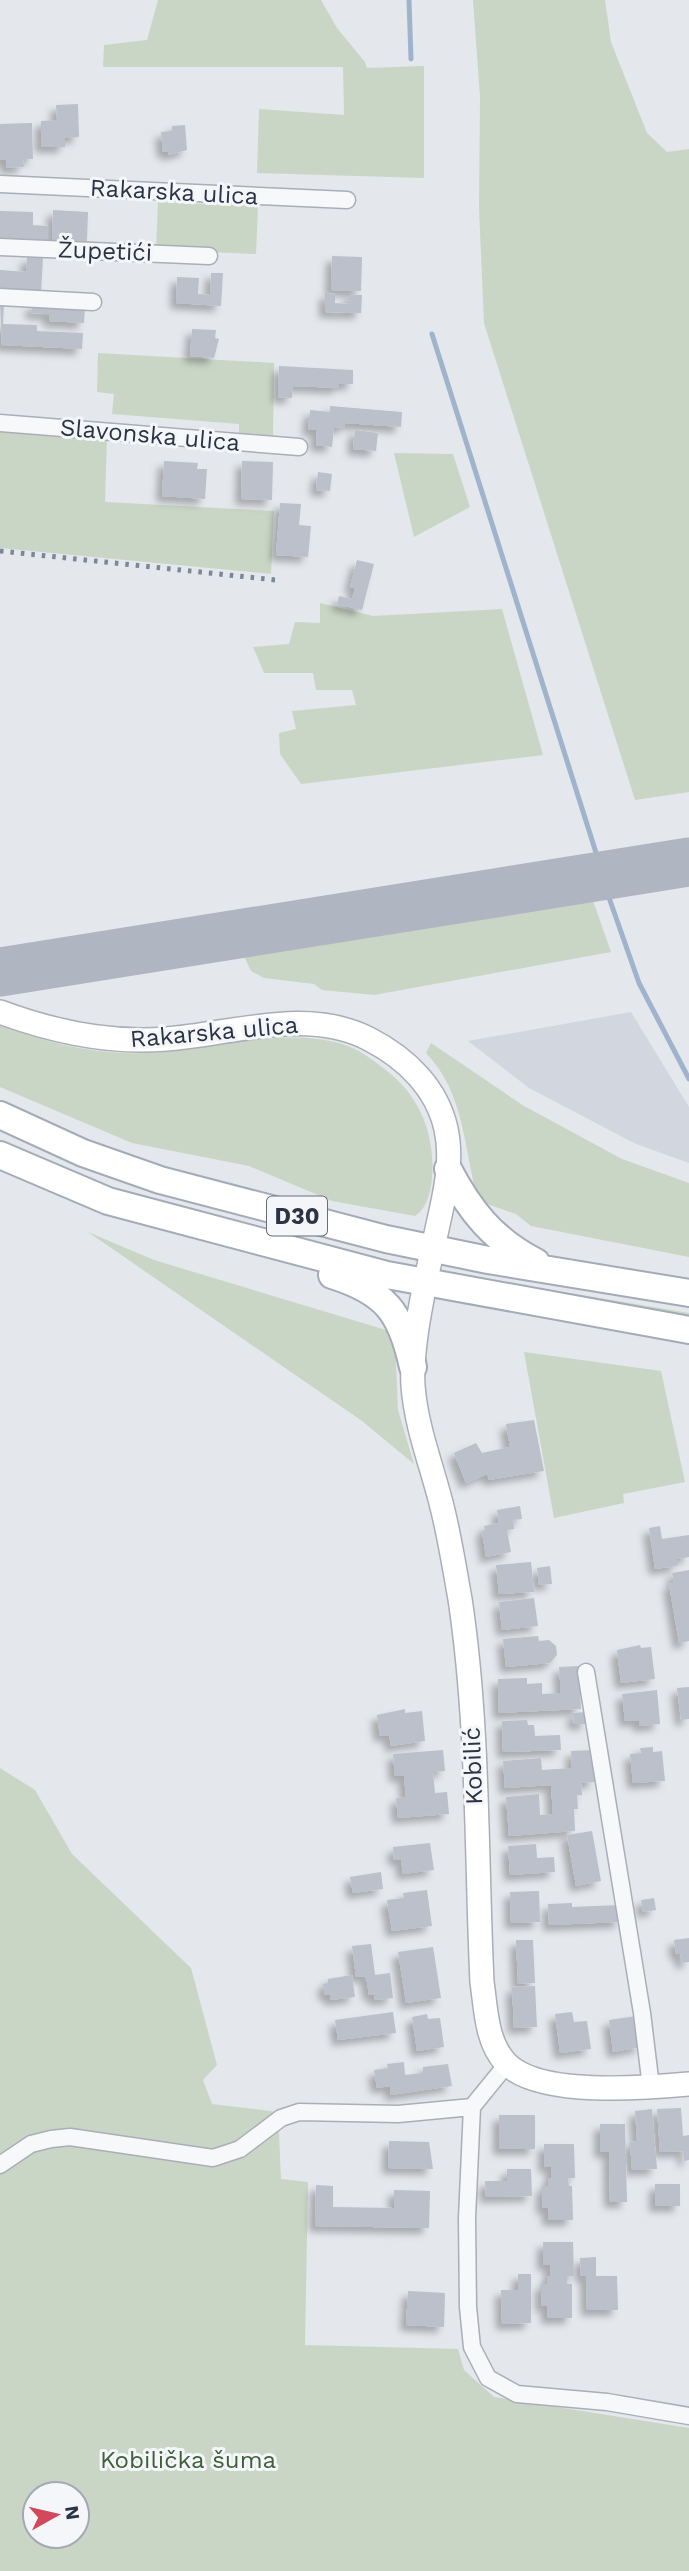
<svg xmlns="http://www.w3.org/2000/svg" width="689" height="2571" font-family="'Work Sans',sans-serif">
	<defs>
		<filter id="shadow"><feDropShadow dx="-6" dy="6" stdDeviation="3.5" flood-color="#0004"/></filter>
	</defs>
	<rect width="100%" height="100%" fill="#e4e7ec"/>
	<path fill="#d2d6de" d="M631,1012L689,1107V1163L636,1144L529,1088L468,1041Z"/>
	<path fill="#c9d6c5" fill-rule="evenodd" d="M158,0H321L337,28L365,62L367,68L424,66V178L257,173L259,109L344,115L343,67H103L104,45L147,40Z
		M473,0H605L611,42L647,133L667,152L689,149V792L635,800L484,323L479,208L480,97Z
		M158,202L258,206L256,254L156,250Z
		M98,353L274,363L273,437L239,435V424L112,414L114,394L97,392Z
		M0,430L107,437L105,502L274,511L271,574L0,548Z
		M394,453L453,454L470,507L414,537Z
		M320,603L373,616L502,609L543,755L301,784L280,754L279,733L296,729L292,711L356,705L352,690H316L313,673H264L253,647L289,644L295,622L320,623Z
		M590,892L611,952L374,995L322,990L314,984L264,978L251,971L241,950Z
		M0,1025C41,1041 80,1051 124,1053C193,1057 274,1024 342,1044C359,1049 373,1060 387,1071C411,1089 427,1117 431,1147C434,1167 434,1204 415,1216L332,1201L249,1166L132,1143L0,1087Z
		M431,1043L524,1106L622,1159L689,1183V1257L531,1226L516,1214L478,1201C464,1150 465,1093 426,1053Z
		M88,1232L154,1260L386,1330L395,1340L398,1410L414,1464L362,1421Z
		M486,1279L689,1313V1319L485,1283Z
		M524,1352L661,1371L685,1482L623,1494L624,1503L554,1518Z
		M0,1768L35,1790L72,1854L191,1968L217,2065L203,2080L212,2104L278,2112L281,2179L308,2182L305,2345L458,2349L464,2370L494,2397L689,2428V2571H0ZM35,2494H77V2536H35Z"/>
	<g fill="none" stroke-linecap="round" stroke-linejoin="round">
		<path stroke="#9fb4cc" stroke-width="5" d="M409,0L411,59
			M432,334L598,859
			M607,892L639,983L689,1079"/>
		<path stroke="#b0b6c1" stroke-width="49" d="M0,972L689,862"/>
	</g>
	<path fill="#bbc0ca" filter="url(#shadow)" d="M78,104L79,137L65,138V147H41V121L57,120L56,105Z
		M32,123L33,159H23L24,167L6,168V160H0V124Z
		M185,125L187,150L168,155V151L163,152L161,132L172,131V126Z
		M53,210L88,212L87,241L52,240Z
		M0,211L33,212V225L48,226V243L0,241Z
		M332,256L362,257L361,291L331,290Z
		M27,257L43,258L41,293L0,291V270L26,272Z
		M211,273H223L221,306L176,303L177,277L199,278L198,294L210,295Z
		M325,293L335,294V303L349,304V295H362L361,313L325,312Z
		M0,304H4L3,324L37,325V331L83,333L82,349L2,345Z
		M32,304L85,307L84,323L49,321V314L31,313Z
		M192,329L216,330L215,338L219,339L214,358L190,356Z
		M279,366L353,370V384H339V388L293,386L292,398L278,397Z
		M330,406L402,412L401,427L345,423V428L334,427L332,447L316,445L317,430H308L310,410L330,412Z
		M355,430L378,433L376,451L353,449Z
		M164,461L198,463L197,469H207L205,499L162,496Z
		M242,461L273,462L272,500L241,499Z
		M318,472L332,474L330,491L316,490Z
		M280,503L301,504L299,525L311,526L308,557L276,555Z
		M357,560L374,564L362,610L337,604L339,596L352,599L355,588L350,587Z
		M534,1420L544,1471L489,1480L487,1474L466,1483L454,1453L476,1443L482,1453L510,1447L506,1424Z
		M520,1506L522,1519L513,1520L514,1529L507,1530L511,1552L486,1557L482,1531L485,1530L484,1526L499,1523L497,1510Z
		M660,1526L662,1539L689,1535V1557L677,1559V1566L655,1569L649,1528Z
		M531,1562L534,1592L499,1594L496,1565Z
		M550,1566L552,1584L539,1585L537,1568Z
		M689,1570V1641L679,1643L669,1584L674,1583L672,1573Z
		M534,1598L538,1626L502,1630L499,1602Z
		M538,1636L539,1641L549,1640L556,1646L557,1655L550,1663L506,1667L503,1639Z
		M640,1645L641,1648L651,1647L655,1679L621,1683L617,1650Z
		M579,1666L581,1709L499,1713L498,1679L527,1678V1684L542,1683V1694L561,1693L559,1667Z
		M689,1687V1719L681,1720L677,1688Z
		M657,1690L660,1724L639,1726V1720L625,1721L622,1694Z
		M405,1709V1713L422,1711L425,1741L391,1746L389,1735L380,1736L377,1715Z
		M586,1712L587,1724H574L573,1713Z
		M527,1720L528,1725H534L535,1736L560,1735L561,1750L503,1752L502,1721Z
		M653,1747V1752L662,1751L665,1781L633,1783L630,1754L641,1753L640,1748Z
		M443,1750L445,1771L433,1772L435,1793L447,1792L449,1814L398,1818L396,1798L406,1797L404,1776H395L393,1754Z
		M593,1750L595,1782L581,1783L582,1795H577L578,1809H574L575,1831L509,1836L506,1797L539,1794L540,1815L553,1814L551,1785L505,1788L503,1761L541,1758L542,1770L572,1768L571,1751Z
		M592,1831L601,1881L576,1886L567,1835Z
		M430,1843L434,1870L403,1874L401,1859L394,1860L393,1847Z
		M536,1844L537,1858L554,1857L555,1872L510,1875L508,1846Z
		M381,1872L383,1889L353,1893L350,1877Z
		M427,1890L432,1926L392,1931L387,1900L404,1898L403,1893Z
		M539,1891L540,1922L511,1923L510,1892Z
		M654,1898L656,1910L643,1912L641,1900Z
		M572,1903V1907L620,1905L621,1922L549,1925L548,1904Z
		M689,1938V1962L682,1963L680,1954H676L674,1940Z
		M516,1940H533L535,1983L518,1984Z
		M371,1944L375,1975L390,1973L393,1998L375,2000L374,1994L369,1995L366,1976L356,1977L352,1946Z
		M433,1947L441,1998L406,2003L398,1952Z
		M352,1975L355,1997L331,2000L330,1995H325L323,1984L328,1983V1979Z
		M535,1986L537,2027L514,2028L512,1987Z
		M393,2012L396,2033L338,2040L335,2020Z
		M572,2012L574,2022L587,2021L591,2049L560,2053L555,2014Z
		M427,2014L428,2019L440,2018L444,2047L417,2051L412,2017Z
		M636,2016L641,2047L613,2052L609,2020Z
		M404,2062L405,2075L423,2073V2067L448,2064L452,2086L391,2095L390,2086L377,2088L374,2070L388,2068L387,2064Z
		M681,2108L683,2136L689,2135V2160L684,2161L683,2151L660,2152L657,2109Z
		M652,2109L657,2169L632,2170L630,2142L637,2141L635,2111Z
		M499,2115H535V2149H499Z
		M600,2124H625L627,2202H610L609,2152H600Z
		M389,2141L429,2142L433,2169L388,2168Z
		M544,2144H574L575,2178H568L569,2186H572L573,2220H548V2208H542V2186H548V2178H551V2166L544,2167Z
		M507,2169H531L532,2196L486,2197L485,2181H507Z
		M655,2184H680V2206H655Z
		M316,2185L333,2186V2207L394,2208V2190L430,2191L429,2228L315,2226Z
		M543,2242H573L574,2276H567V2284H572V2318H547V2306H541V2284H547V2276H550V2264L543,2265Z
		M596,2257V2276H617L618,2310H587L586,2276H581L580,2258Z
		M518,2274H531V2323L502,2324L501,2290H518Z
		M408,2291L445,2293L444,2327L406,2325Z"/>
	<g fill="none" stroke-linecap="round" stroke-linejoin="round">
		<g stroke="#a9aeb7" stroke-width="19">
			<path id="street" d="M0,184L347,200
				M0,247L209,256
				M0,297L93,302
				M0,423L299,447
				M586,1672L642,2013L651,2087
				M472,2107L467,2218L468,2307L472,2347L488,2378L517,2394L607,2402L689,2416
				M0,2165L31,2144L51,2139L70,2137L213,2158L240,2149L281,2118L299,2112L398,2114L472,2107L507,2064"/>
		</g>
		<g stroke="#a9aeb7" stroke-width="26">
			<path id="secondary" d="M0,1012C54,1032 109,1044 167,1039C232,1034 307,1007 369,1039C406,1058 437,1088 446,1129C452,1156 447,1184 441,1211C431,1258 410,1339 413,1386C416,1425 430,1461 440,1499C449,1532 454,1566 460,1599C479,1725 476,1855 482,1982C486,2009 486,2042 506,2063C538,2097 646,2088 689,2084"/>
		</g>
		<g stroke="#a3abb8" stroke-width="30">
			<path id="primary" d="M0,1115L83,1153L160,1180L386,1239L488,1260L689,1293
				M0,1155L108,1201L387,1275L689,1330
				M448,1169C470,1211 493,1240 536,1262
				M332,1275C386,1292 401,1312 413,1367"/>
		</g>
		<use href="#street" stroke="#f7f8fa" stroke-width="16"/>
		<use href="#secondary" stroke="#fff" stroke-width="23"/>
		<use href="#primary" stroke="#fff" stroke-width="26"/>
		<path stroke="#7d8696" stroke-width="5" stroke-dasharray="3.5 7" stroke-linecap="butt" d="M0,551L276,580"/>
	</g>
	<g text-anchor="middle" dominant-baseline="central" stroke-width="6" stroke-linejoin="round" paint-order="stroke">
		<rect fill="#f4f6f9" stroke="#676e7b" stroke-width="2" x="267" y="1196.5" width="60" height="39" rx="5"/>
		<g font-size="23" font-weight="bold" fill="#2b3445">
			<text x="297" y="1216">D30</text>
		</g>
		<g font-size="24" fill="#2b3445" stroke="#f4f6f9">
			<text transform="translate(174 192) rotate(3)">Rakarska ulica</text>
			<text transform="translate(105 251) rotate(2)">Župetići</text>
			<text transform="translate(150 435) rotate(5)">Slavonska ulica</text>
			<text transform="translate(214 1032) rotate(-5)">Rakarska ulica</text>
			<text transform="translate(473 1766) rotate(-92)">Kobilić</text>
		</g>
		<g font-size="24" fill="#3f6138" stroke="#f4f6f9">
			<text x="188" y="2460">Kobilička šuma</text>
		</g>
	</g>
	<g transform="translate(56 2515) rotate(82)"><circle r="33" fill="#f4f6f9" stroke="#a4a8b1" stroke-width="2"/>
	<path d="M0-5L12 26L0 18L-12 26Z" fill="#d1495b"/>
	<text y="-10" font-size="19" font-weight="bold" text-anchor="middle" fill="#2b3445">N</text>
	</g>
</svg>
